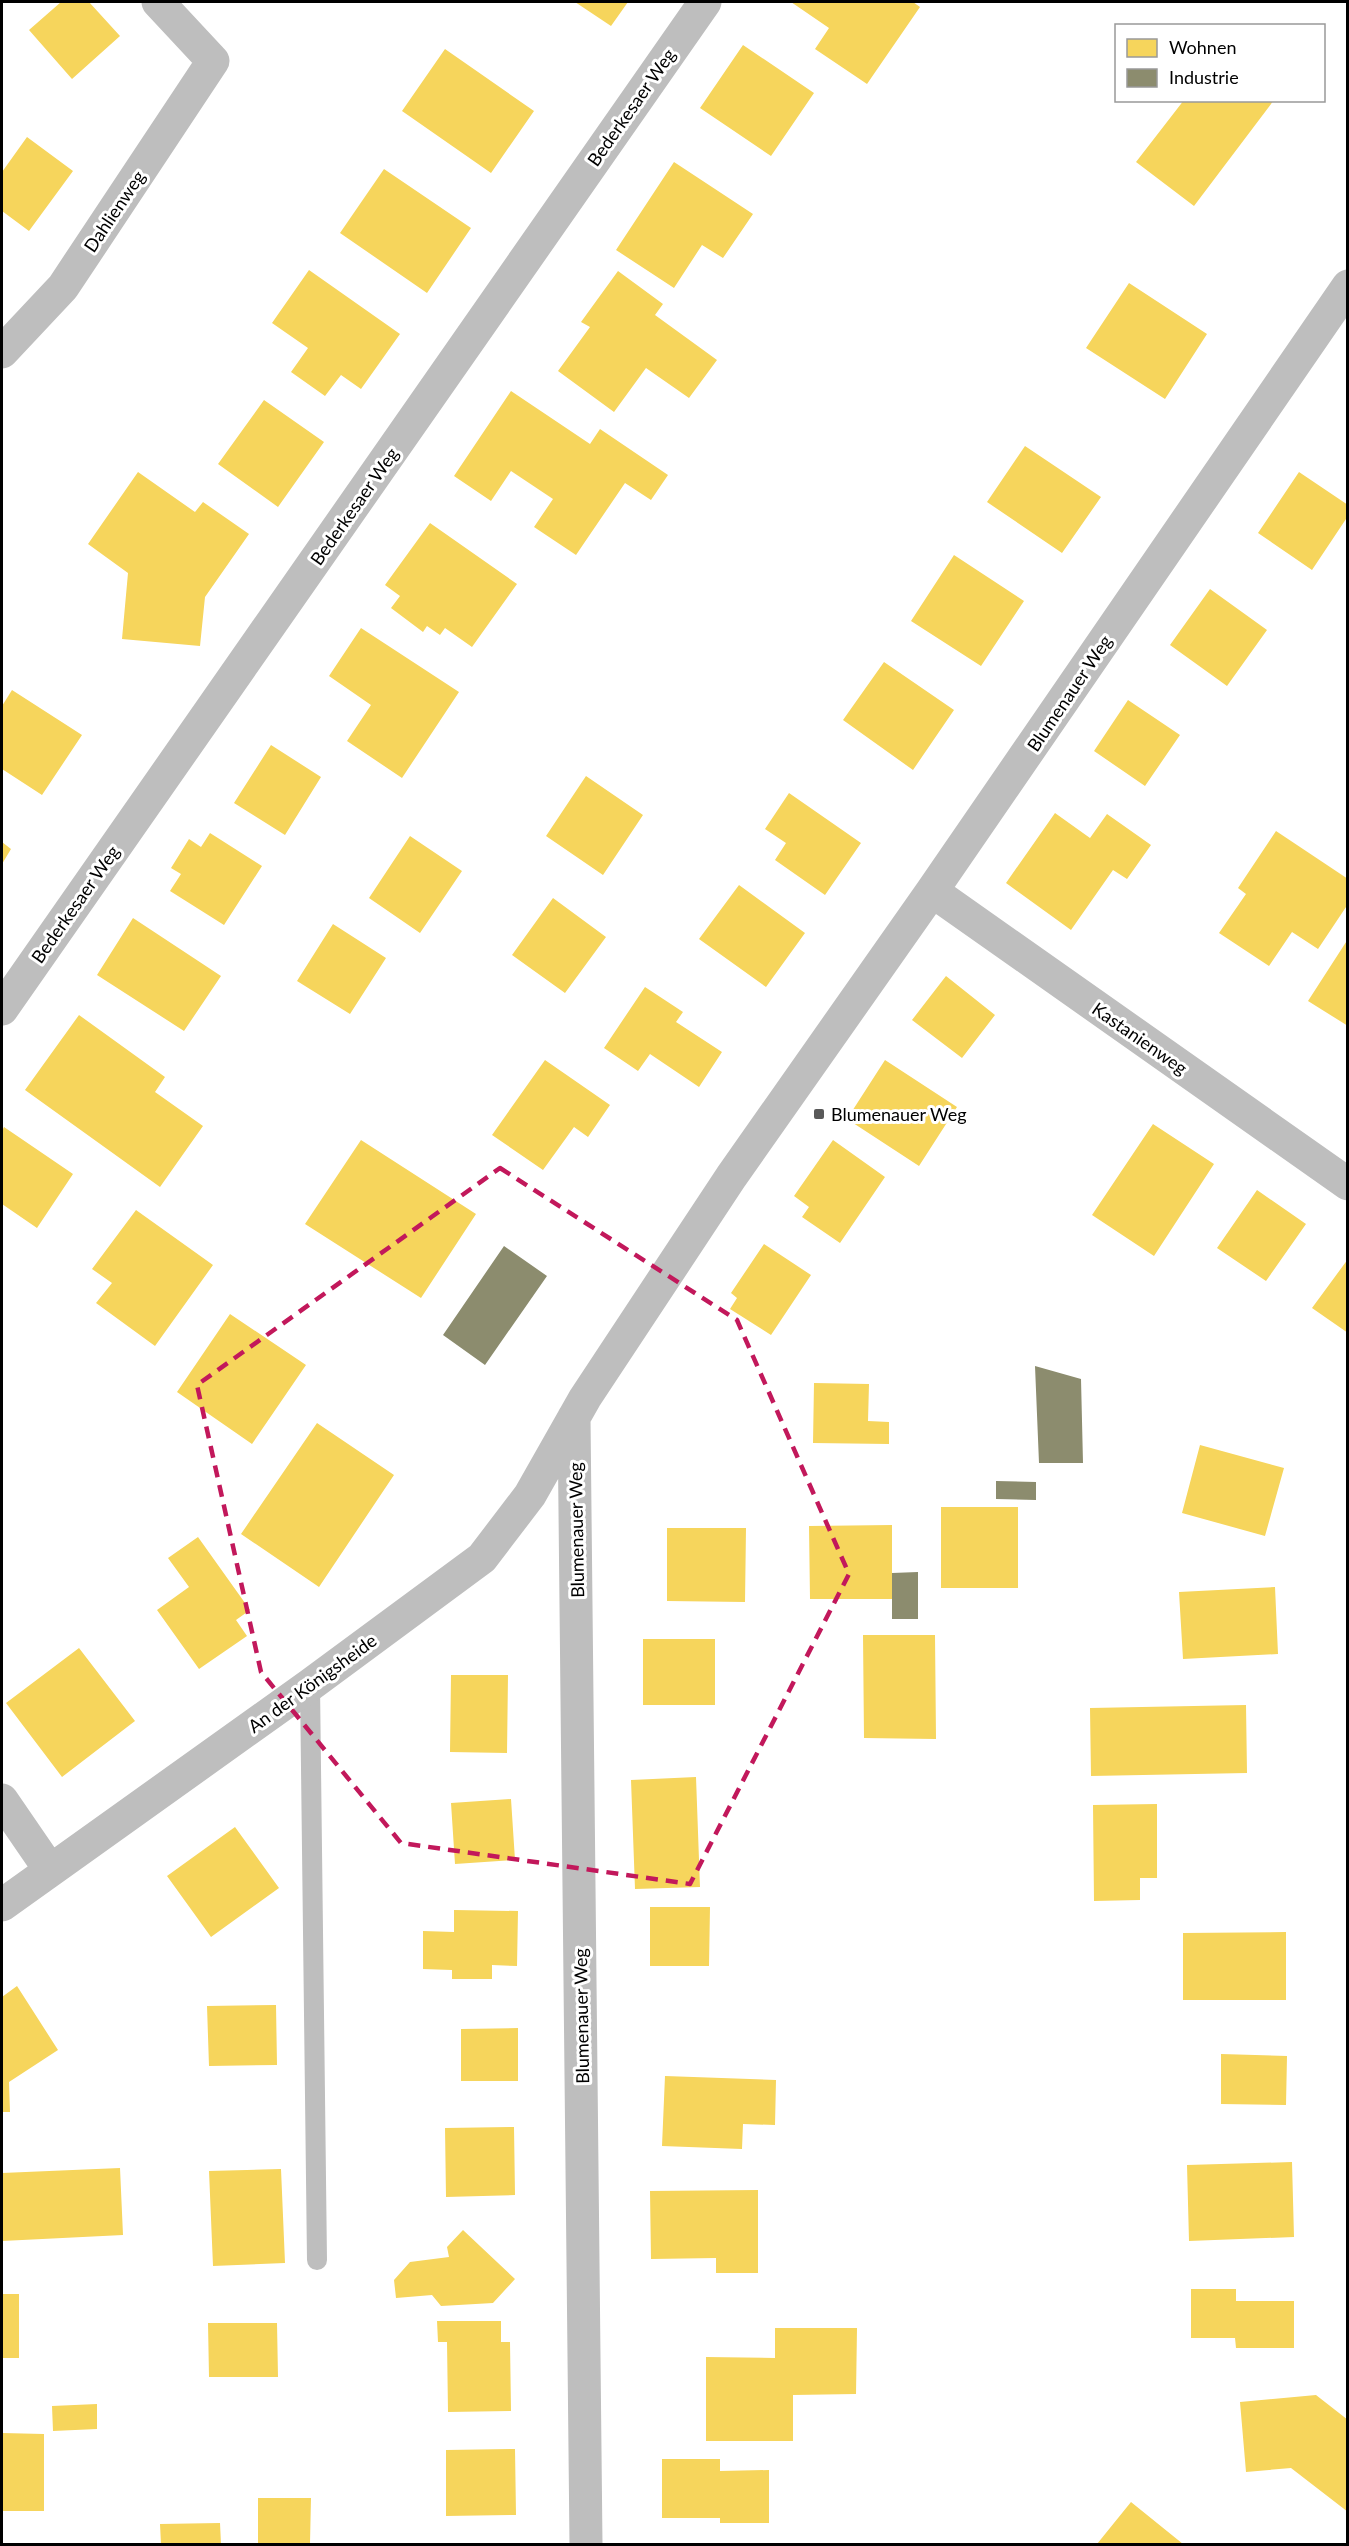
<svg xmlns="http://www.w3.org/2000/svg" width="1349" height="2546" font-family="Lato,sans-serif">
	<rect width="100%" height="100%" fill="#fff"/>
	<path fill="#f6d55c" d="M61,2H89L120,36L72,79L29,30Z
		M575,2H628L611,26Z
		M791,2H913L920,7L867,84L815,49L829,28Z
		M743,45L814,93L771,156L700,108Z
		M445,49L534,111L491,173L402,111Z
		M1184,100H1274L1194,206L1136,162Z
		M27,137L73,171L29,231L2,211V172Z
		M674,162L753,214L723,258L702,245L674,288L616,250Z
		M384,169L471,228L427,293L340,233Z
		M309,270L400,334L361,389L341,375L325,396L291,372L308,348L272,323Z
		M618,271L663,304L655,315L717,360L689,398L646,368L614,412L558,371L590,327L581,322Z
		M1129,283L1207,334L1165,399L1086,348Z
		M511,391L590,444L600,429L668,475L651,500L625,483L576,555L534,527L553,499L511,471L491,501L454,476Z
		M264,400L324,442L278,507L218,464Z
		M1025,446L1101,497L1062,553L987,502Z
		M138,472L195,512L203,502L249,534L205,597L200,646L122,639L128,573L88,544Z
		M1299,472L1348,505V516L1312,570L1258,533Z
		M430,523L517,584L472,647L445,628L440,635L427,626L423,632L391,608L400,596L385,585Z
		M954,555L1024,601L981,666L911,621Z
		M1210,589L1267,630L1227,686L1170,645Z
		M361,628L459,692L402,778L347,741L371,705L329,676Z
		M884,662L954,710L913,770L843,720Z
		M12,690L82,735L42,795L2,769V706Z
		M1128,700L1180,735L1145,786L1094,751Z
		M271,745L321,777L285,835L234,803Z
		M586,776L643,815L603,875L546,836Z
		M789,793L861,843L825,895L775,860L786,843L765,829Z
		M1055,813L1090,838L1107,814L1151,845L1127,879L1113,870L1071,930L1006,883Z
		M1276,831L1348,879V904L1318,949L1292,932L1269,966L1219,933L1246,894L1238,888Z
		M210,833L262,866L224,925L170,891L181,874L171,868L189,839L201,847Z
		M410,836L462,871L420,933L369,898Z
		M2,842L11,849L2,864Z
		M739,885L805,933L766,987L699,939Z
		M553,898L606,937L565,993L512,955Z
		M133,918L221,976L184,1031L97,975Z
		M333,924L386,958L350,1014L297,981Z
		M1348,939V1026L1308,1001Z
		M946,976L995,1015L962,1058L912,1020Z
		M645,987L683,1012L676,1022L722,1052L699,1087L650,1054L638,1071L604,1048Z
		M79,1015L165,1077L155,1092L203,1126L160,1187L25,1090Z
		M545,1060L610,1105L588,1137L574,1127L543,1170L492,1135Z
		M885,1060L957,1107L919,1166L847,1119Z
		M1153,1124L1214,1164L1154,1256L1092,1215Z
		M4,1127L73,1174L37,1228L2,1204V1131Z
		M361,1140L476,1214L421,1298L305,1224Z
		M833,1140L885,1177L840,1243L802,1217L809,1207L794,1196Z
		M1257,1190L1306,1224L1266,1281L1217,1248Z
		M136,1210L213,1265L155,1346L96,1303L112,1283L92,1269Z
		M764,1244L811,1275L771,1335L730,1309L737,1298L731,1293Z
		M1348,1259V1333L1312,1308Z
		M230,1314L306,1365L252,1444L177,1392Z
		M814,1383L869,1384L868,1421L889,1422V1444L813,1443Z
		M317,1423L394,1475L319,1587L241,1534Z
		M1200,1445L1284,1468L1265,1536L1182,1513Z
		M941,1507H1018V1588H941Z
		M892,1525V1599H810L809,1526Z
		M667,1528H746L745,1602L667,1601Z
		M198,1537L250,1610L236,1620L247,1636L199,1669L157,1610L189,1587L168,1558Z
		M1275,1587L1278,1654L1183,1659L1179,1592Z
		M863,1635H935L936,1739L864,1738Z
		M643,1639H715V1705H643Z
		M79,1648L135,1721L62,1777L6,1703Z
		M451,1675H508L507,1753L450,1752Z
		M1246,1705L1247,1773L1091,1776L1090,1708Z
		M696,1777L700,1887L635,1889L631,1780Z
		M511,1799L515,1860L455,1864L451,1803Z
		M1157,1804V1878H1140V1900L1094,1901L1093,1805Z
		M235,1827L279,1888L211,1937L167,1876Z
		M650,1907H710L709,1966H650Z
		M454,1910L518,1911L517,1966L492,1965V1979H452V1970L423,1969V1931L454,1932Z
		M1286,1932V2000H1183V1933Z
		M17,1986L58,2050L9,2082L10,2112H2V1997Z
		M276,2005L277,2065L209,2066L207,2006Z
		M518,2028V2081H461V2029Z
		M1221,2054L1287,2056L1286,2105L1221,2104Z
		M665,2076L776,2080L775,2125L743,2124L742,2149L662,2146Z
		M514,2127L515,2195L446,2197L445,2128Z
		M1292,2162L1294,2237L1189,2241L1187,2165Z
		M120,2168L123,2235L2,2241V2173Z
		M281,2169L285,2263L213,2266L209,2171Z
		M758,2190V2273H716V2258L651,2259L650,2191Z
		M463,2230L515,2279L493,2303L441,2306L432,2295L396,2298L394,2280L410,2262L449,2257L447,2247Z
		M1191,2289H1236V2301H1294V2348H1236L1235,2338H1191Z
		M2,2294H19V2358H2Z
		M437,2321H501V2342H510L511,2411L448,2412L447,2342H438Z
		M208,2323H277L278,2377H209Z
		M775,2328H857L856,2394L793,2395V2441H706V2357L775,2358Z
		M1316,2395L1348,2420V2512L1291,2468L1246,2472L1240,2402Z
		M97,2404V2429L53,2431L52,2406Z
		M2,2433L44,2434V2511H2Z
		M515,2449L516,2515L446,2516V2450Z
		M662,2459H720V2471L769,2470V2523H720V2518H662Z
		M258,2498H311L310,2544H258Z
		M1131,2502L1183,2544H1097Z
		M220,2523L221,2544H161L160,2524Z"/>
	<path fill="#8c8c6e" d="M504,1246L547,1276L485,1365L443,1335Z
		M1035,1366L1081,1379L1083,1463H1039Z
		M996,1481L1036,1482V1500L996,1499Z
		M918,1572V1619H892V1573Z"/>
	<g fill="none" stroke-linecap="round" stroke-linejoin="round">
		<path stroke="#bebebe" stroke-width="20" d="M310,1685L317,2260"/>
		<path stroke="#bebebe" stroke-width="33" d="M2,352L63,287L213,61L158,2
			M932,891L1348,1184
			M2,1009L705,2
			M574,1417L586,2544
			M2,1800L50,1870
			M2,1905L310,1685L482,1558L530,1495L585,1398L731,1177L932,891L1348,286"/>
	</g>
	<path fill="none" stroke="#c2185b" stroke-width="4.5" stroke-dasharray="12 8" stroke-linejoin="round" d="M500,1168L737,1320L849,1574L690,1884L401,1843L261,1672L197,1385Z"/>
	<rect fill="#595959" stroke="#fff" stroke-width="2" x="813" y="1108" width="12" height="12" rx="3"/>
	<g text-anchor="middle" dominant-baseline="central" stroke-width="6" stroke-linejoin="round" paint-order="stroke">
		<g font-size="18" fill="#000" stroke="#fff">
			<text transform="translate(631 107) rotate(-55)">Bederkesaer Weg</text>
			<text transform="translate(114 211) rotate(-56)">Dahlienweg</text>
			<text transform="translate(354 506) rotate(-55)">Bederkesaer Weg</text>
			<text transform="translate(1069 693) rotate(-56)">Blumenauer Weg</text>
			<text transform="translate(75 904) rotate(-55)">Bederkesaer Weg</text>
			<text transform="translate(1140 1038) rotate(35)">Kastanienweg</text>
			<text transform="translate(576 1530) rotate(-91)">Blumenauer Weg</text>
			<text transform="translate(312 1683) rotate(-36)">An der Königsheide</text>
			<text transform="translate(581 2016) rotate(-91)">Blumenauer Weg</text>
		</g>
		<g font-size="18" fill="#000" stroke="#fff" text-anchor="start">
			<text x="831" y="1114">Blumenauer Weg</text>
		</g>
	</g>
	<rect width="1349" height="2546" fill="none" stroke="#000000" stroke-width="6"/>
	<rect x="1115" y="24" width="210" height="78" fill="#ffffff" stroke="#999999" stroke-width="1.5"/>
	<rect x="1127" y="39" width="30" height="18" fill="#f6d55c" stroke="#999999" stroke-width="1.5"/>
	<text x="1169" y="54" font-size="18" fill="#000000">Wohnen</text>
	<rect x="1127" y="69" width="30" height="18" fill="#8c8c6e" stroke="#999999" stroke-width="1.5"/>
	<text x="1169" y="84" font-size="18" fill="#000000">Industrie</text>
</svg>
